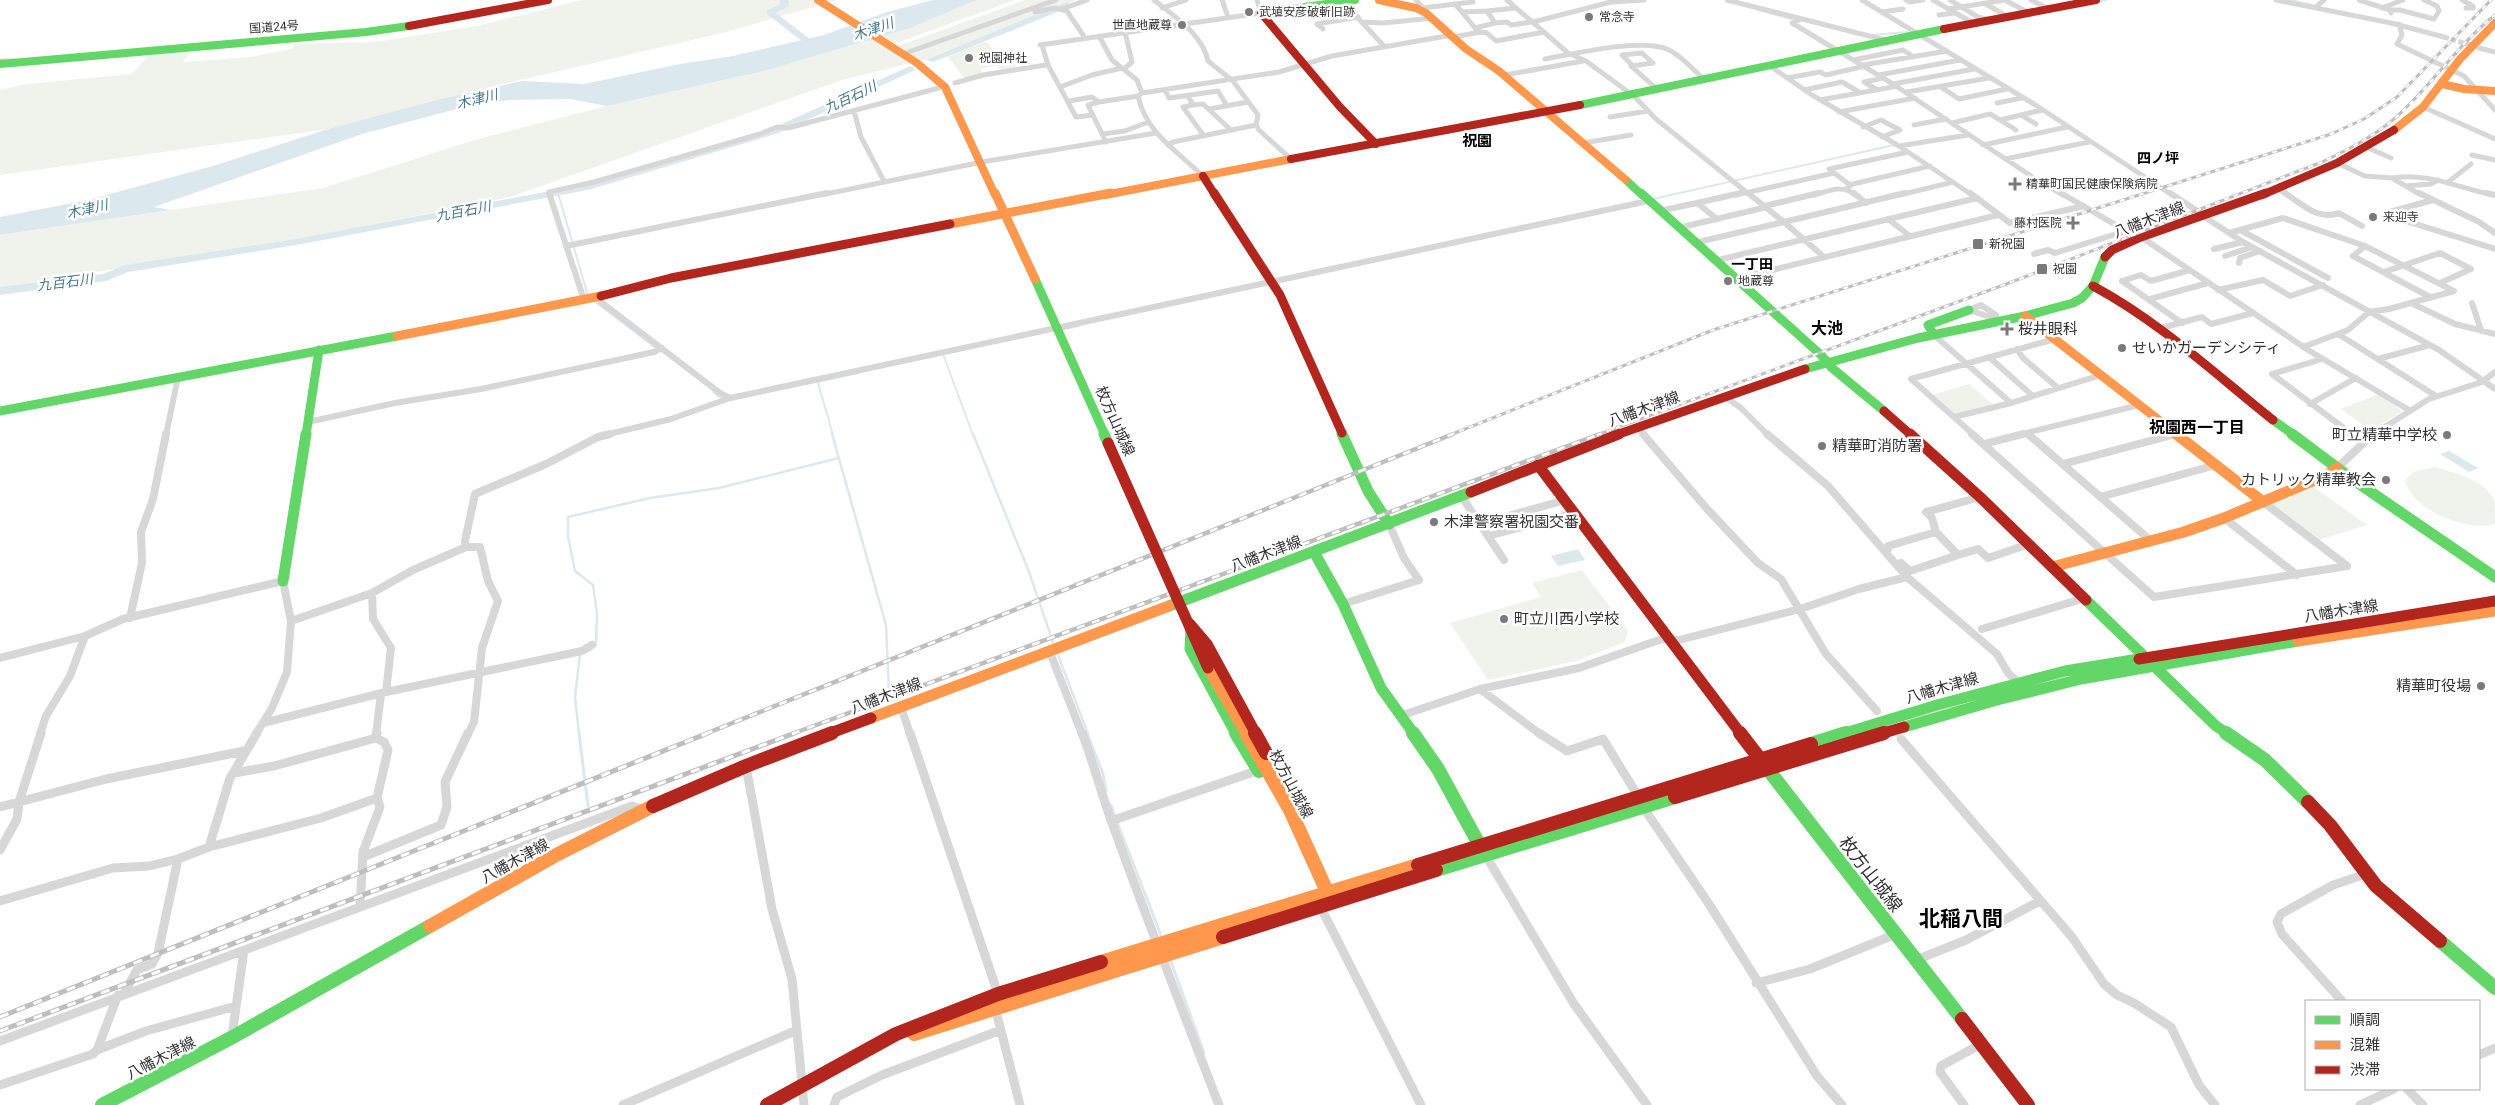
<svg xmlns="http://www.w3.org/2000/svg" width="2495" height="1105" font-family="Roboto,'Noto Sans JP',sans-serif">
	<rect width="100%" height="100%" fill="#fff"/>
	<path fill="#f0f3ec" d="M582,0H837L726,32L440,99L328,129L0,175V90L27,84L132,74L150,54L190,52L183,62L250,57L292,49L295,44L375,42L477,26Z
		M977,0H1015L886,47L911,63L845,79L510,197L321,235L0,288V235L323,188L478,139L607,106L764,71L910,28Z
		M1025,0H1076L921,61L898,46Z
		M985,42L989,44L996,54L1010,51L1017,70L1002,71L997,66L981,69L982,74L965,79L948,57L949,54Z
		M1969,384L1993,405L1957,414L1952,413L1932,395Z
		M2379,394L2402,411L2371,431L2341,409Z
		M2435,467C2454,472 2485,480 2494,500C2495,506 2495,517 2495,524C2467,532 2412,511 2405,480L2413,472Z
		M2314,487L2367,525L2319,540L2272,504Z
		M1582,570L1628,630L1625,642L1576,661L1488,680L1450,623L1541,597L1532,583Z"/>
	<path fill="#dbe9ee" d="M933,0H977L910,28L764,71L607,106L570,99L508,100L453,110L362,134L154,207L171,210L0,235V217L88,200L213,166L328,129L440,99L522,81L584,84L680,64L733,56L824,35L887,12Z
		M2449,451L2478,468L2469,472L2440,454Z
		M1578,549L1585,560L1558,566L1551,556Z"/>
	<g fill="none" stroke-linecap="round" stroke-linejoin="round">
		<path stroke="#dbe9ee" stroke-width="2" d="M2291,0L2316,6
			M2096,2L2107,0
			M1758,10L1791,19
			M1872,35L1907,32
			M558,193L588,296
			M1653,199L1894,145
			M594,301L657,349
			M1060,330L1079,326
			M943,354L973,435
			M818,383L833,435
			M713,392L722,399
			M730,400L859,373"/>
		<path stroke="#dbe9ee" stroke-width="2.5" d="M832,434L886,625L889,692
			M973,434L1029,572L1054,645
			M594,646L596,645L597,613L593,585L575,571L568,536V517L650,498L719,488L839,458
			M1056,650L1088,734
			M579,734L575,697L580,654"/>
		<path stroke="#dbe9ee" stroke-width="3" d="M579,733L588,806
			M1087,733L1103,774L1106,791
			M1111,805L1115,817
			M1117,822L1162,938
			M1170,959L1204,1053"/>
		<path fill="#dbe9ee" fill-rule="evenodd" d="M780,0H788L789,6L776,13L819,46V50H813L767,14V10L780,5Z
			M1067,2L1071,5L1070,7L933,62L925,60Z
			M910,66L915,69L913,71L779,133L588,190L296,245L128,272L106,281L0,295V287L103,274L125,265L296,239L582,185L771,129Z"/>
		<path stroke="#d6d6d6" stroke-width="5" stroke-dasharray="5 2.5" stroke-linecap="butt" d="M2444,37L2477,47"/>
		<path stroke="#d7d7d7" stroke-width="5" d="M1154,0C1174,16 1203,35 1208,61L1233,81L1258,115L1256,125L1259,130L1292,160
			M1222,0L1228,17
			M1341,0L1384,46
			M1416,0L1423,8L1420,10
			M1507,0L1568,53L1586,61L1635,97L1656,119L1750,195
			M1727,0L1885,40
			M1862,0L2034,104L2172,195
			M1906,0L1909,2L1923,0
			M1933,0L1975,24
			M1950,0L1978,17L1990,20
			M2005,0L2029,13
			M2031,0L2049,9
			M2276,0L2391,23L2444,37
			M2359,0L2390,10L2391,13
			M2462,0L2473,6V8H2466
			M1984,3L2008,17
			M1455,4L1473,2L1471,0
			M2316,7L2324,0
			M1162,8L1186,0
			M1423,8L1455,4L1462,12L1487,11L1495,23L1507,22L1511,25L1532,22
			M2382,8L2403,0
			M1062,9L1087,0
			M1948,9L2005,0
			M2390,10H2400L2434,19L2439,11L2437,6L2424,0
			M1487,11L1516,8
			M1035,12L1055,8L1067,11L1085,38
			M1462,12L1475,28
			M1882,12L1903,9
			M1939,15L1955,13
			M1801,19L1792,23L1893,84L2034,178L2063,195
			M1362,22L1383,23L1433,18
			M1533,22L1611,2L1644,0
			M2399,24L2402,35L2397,44L2464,76L2495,110
			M1323,29L1317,24L1358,17
			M1480,32L1487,33L1496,41L1544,32
			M1099,36L1112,60L1137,80L1142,93
			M1454,37L1480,32L1475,28L1495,23
			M1040,45L1261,13L1257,0
			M1042,45L1048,65L1076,117L1093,115
			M2479,48L2495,52
			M903,54L1056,0
			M1545,59C1574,54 1643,37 1669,50C1682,56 1694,71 1705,80
			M1853,60L1903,50L1914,57
			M0,61H15
			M1632,65L1622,55L1642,53L1653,63L1631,66L1658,90
			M1863,65L1947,51
			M1770,66L1812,95L1899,146L1972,195
			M1124,69L1132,62L1125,32
			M1505,75L1583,61
			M1879,75L1960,60
			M1787,78L1820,72L1826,75L1865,66
			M955,83L983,75L1046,65
			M1893,84L1974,69
			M1060,87L1092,75L1122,68
			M1941,87L1959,99L2007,89
			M1876,89L1864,82L1884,78
			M1165,90L1169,98L1218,91L1227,106
			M1804,90L1842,82L1859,92
			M1907,92L1989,78
			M1188,96L1193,105L1183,107L1204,136
			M1820,100L1898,86
			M1069,101L1092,97L1099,102L1138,96
			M1099,102L1088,105L1106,142
			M1997,103L2022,98
			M1193,105L1203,104L1231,130
			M2423,107L2495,139
			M1209,109L1248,102
			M854,111L861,137L884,181
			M1839,112L1915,98
			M2021,115L2036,124
			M1610,117L1648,111
			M2000,120L2016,130
			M1952,123L1990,114L2000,120L2042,110
			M1914,125L1946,119
			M1863,127L1881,120L1900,130L1882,137
			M1102,134L1125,131L1148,122
			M1583,143L1631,135
			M1168,145L1173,142L1256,125
			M1983,145L2067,127
			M1899,146L1968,135
			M2368,148L2391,158
			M2472,155L2495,160
			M2005,159L2089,142
			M2337,163L2365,176L2392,178L2421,195
			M1203,176C1177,151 1146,133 1138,96L1142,93L1279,72L1332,56L1452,35
			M2392,178C2428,172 2458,188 2493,195
			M2447,183L2471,164
			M1850,185L1829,169L1908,152
			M2405,186L2431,184L2438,180
			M1847,188L1853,184L1930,166
			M2278,189L2287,195
			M550,195L549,192L594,182L760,134L777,127L788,128L939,88
			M821,195L982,162L1156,133
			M1736,195L1834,173
			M1814,195C1829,191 1842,184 1855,195
			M1900,195L1953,182"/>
		<path stroke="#d7d7d7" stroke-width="6" d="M549,193L584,300
			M1854,193L1866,203
			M2061,193L2138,238
			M2170,193L2205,216
			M2285,193C2302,204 2318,221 2339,213L2362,226
			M2419,193L2479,222L2495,233
			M2486,193L2495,195
			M1977,198L2010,223L2084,206
			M2433,200L2390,212L2403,220L2495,249
			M1697,203L1741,193
			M1765,206L1819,193
			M1659,211L1697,203L1717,219
			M2203,216L2243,242L2439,350L2495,389
			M1888,219L1910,236
			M1784,222L1905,193
			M1784,222L1824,257
			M1678,228L1767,207
			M2242,231L2328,278
			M2229,233L2283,218L2365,246L2454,291L2389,309L2369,312L2348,330L2303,347
			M2141,237L2308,350L2409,410
			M1694,243L1784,222L1748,193
			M566,246L827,193
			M2365,246L2353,256L2430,297
			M2214,249L2243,242
			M2034,254L2048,250L2055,253L2126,231
			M2225,256L2252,247
			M1714,261L1977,198L1970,193
			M2239,263L2240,258L2260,251
			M2384,272L2440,253L2471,269L2440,283
			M1735,279L1998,215
			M2122,281L2182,323
			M2122,281L2141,275L2151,281L2190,270
			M2218,290L2263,280L2290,296L2323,285
			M601,295V302L720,393L730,398
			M2150,299L2208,283
			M2411,303L2455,324L2495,334
			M2472,303L2481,330
			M1981,305L1996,315L1990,317L1969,310Z
			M2161,328L2202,317L2211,324L2253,313
			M2338,334L2436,396
			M1934,335L2011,403
			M2017,349L2023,358L2058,388
			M1989,357L2033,396
			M2322,359L2272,374L2353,435
			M2378,359L2430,345
			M1724,396L1741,408L1768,435
			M2310,404L2356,378
			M1954,417L2011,403L2101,375
			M308,422L395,403L481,389L654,352L662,348
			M1637,427L1644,435
			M2027,433L2030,435
			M166,435L178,377
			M605,435L671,419L730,398L1648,201
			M1974,435L1911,379L2055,339
			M2018,435L2139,405
			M2171,435L2176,434
			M2372,435L2429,399L2482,382L2495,372"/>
		<path stroke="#d7d7d7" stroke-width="8" d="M1643,434L1708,510L1758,563L1781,579L1826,654L1877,711
			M1767,434L1828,486L1907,577
			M1972,434L2154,597L2347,566L2262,501
			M2028,434L2151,541
			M2351,434L2363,443
			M1984,444L2023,434
			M2063,464L2176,434
			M2337,468L2373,434
			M1460,494L1504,560
			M2100,497L2216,465
			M2224,518L2297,575
			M1480,524L1565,500
			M1488,536L1575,513
			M466,547H480L488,581L498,601L482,648L474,722L468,734
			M1884,550L1888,549V546L1936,532
			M1958,555L1978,549L1988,558L2029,544
			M1901,563L1910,571L1958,555L1936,532L1932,518L1926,512L1980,497
			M372,593L373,619L391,648L386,692
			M1343,604L1419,580L1404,558L1389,524
			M130,618L142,563L141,532L153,499L166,434
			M1982,629L2085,598
			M1049,650L1082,734
			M0,658L85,636L123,619L283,581L291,621L372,593L413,570L466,547L465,541L475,494L546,464L598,437L610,434
			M1480,689L1540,734
			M901,707L910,734
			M1400,716L1480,689L1579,668L1662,639L1679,640L1800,609L1859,589L1907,577L1997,654L2008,673L2018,682
			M263,723L386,692L582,651L592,645
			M40,734L46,716L70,676L85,636
			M256,734L272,708L287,672L291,621
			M376,734L381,694"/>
		<path stroke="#d7d7d7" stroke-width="9" d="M910,733L998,994
			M1082,733C1095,767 1103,800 1116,834C1149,925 1184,1015 1219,1105
			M1539,733L1567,751L1603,739L1638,796
			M1901,739L2072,937L2104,984L2117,995L2134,1003L2171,1027L2199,1085L2215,1105
			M746,766L772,909L792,979L804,1105
			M234,773L274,766L376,738
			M0,807L106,779L244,751
			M1643,807L1709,904L1817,1076L1842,1105
			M1111,821L1259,770
			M209,847L321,818L377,798L388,750L384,742L376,738L377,733
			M0,850L17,819L19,802L41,733
			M1483,851L1574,1004L1647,1105
			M363,857L441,825L447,807L445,782L468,733
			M0,901L113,868L149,866L178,859
			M1319,904L1421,1105
			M360,907L363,852L380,807L377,798
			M1916,960L1966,940L2040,901
			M1756,983L1810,969L1896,934
			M124,993L137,970L152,964L158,953L178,859L209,847L230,778L257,733
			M2342,1001L2282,934L2277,922L2281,914L2333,885L2366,874
			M995,1007L1020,1105
			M232,1036L244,950
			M0,1041L632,806L644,810
			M97,1050L146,1031L236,1006
			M2479,1055L2495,1048
			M0,1085L93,1054L97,1050L118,995
			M2407,1089L2423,1105
			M623,1105L797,1030
			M834,1105L837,1097L882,1075L1001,1030
			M1964,1105L1940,1072L1941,1066L1981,1044
			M2360,1105L2394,1089"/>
		<path stroke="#63d668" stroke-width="8" d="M1261,13L1355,0
			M0,64L366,32L409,26
			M1580,105L1944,29
			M1626,180L1642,195"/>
		<path stroke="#63d668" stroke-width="9" d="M1641,193L1821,355L1832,368L1884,411
			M1035,279L1105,435
			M1934,335L1928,325L1969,310
			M1805,369L1918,338L2025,316L2073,303L2082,298L2093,286L2105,257
			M0,411L397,336
			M2273,420L2294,435
			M1342,433L1343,435
			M306,435L319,350"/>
		<path stroke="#63d668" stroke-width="11" d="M1104,434L1108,443
			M1342,434L1368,491L1389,524
			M2292,434L2352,479L2495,577
			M1314,552L1343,604L1381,688L1414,734
			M283,581L306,434
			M2086,600L2216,726L2228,734
			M1169,606L1471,492
			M1191,627L1190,649L1236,734
			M1904,727L1997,700L2081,679L2298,641
			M1842,734L1937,705L2065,671L2139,659"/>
		<path stroke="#63d668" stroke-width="14" d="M1236,733L1259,771
			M1413,733L1438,769L1480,846
			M2226,733L2265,760L2308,802
			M1811,744L1846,733
			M1763,763L1962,1019
			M1436,870L1675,797
			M2440,941L2495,988
			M102,1105L231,1038L430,926"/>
		<path stroke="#ff974d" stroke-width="8" d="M818,0L917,63L945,87L995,195
			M1379,0L1416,8L1426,13L1466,49L1499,71L1626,180
			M2442,84L2464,89L2495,91
			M2394,130L2423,107L2460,59L2495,23
			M1105,195L1291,159"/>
		<path stroke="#ff974d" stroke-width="9" d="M995,193L1035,279
			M950,224L1111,193
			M2025,316L2178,435
			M397,336L601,296"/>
		<path stroke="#ff974d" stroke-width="11" d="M2176,434L2262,501
			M2052,567L2184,532L2224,518L2327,475L2337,468
			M2298,641L2495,611
			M1208,668L1246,734
			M871,718L1169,606"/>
		<path stroke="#ff974d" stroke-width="14" d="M1246,733L1290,810L1330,898
			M430,926L558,854L653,806
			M1101,962L1418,865
			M914,1034L1223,937"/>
		<path stroke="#b3261e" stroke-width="8" d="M1261,13L1340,107L1376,144
			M409,26L548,0
			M1944,29L2096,0
			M1291,159L1580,105
			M1203,176L1215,195
			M2262,195L2337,163L2394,130"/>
		<path stroke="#b3261e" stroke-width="9" d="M1214,193L1280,295L1342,433
			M2105,257L2112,250L2141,237L2266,193
			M2093,286C2160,322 2214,373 2273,420
			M601,296L671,278L950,224
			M1884,411L1911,435
			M1616,435L1805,369"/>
		<path stroke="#b3261e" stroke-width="11" d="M1910,434L1980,497L2086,600
			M1538,465L1741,734
			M1471,492L1619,434
			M1190,624L1207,644L1256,734
			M2139,659L2495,601
			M828,734L871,718
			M1880,734L1904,727"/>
		<path stroke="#b3261e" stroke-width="14" d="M1255,733L1266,753
			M1740,733L1760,759
			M1675,797L1884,733
			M2308,802L2330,825L2376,886L2440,941
			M653,806L746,766L832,733
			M1418,865L1811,744
			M1223,937L1436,870
			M1962,1019L2028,1105
			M767,1105L896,1034L998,994L1101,962"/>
		<g stroke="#bebebe" stroke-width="3">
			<path id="rail-far2" d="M1450,435L1713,330L2331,134L2364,119L2397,97L2491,0
				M1597,435L2009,283L2322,162C2347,150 2373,137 2394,119C2431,87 2457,45 2495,15"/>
		</g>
		<g stroke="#bebebe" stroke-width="4.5">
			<path id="rail-far1" d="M705,734L1453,434
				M792,734L1600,434"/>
		</g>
		<g stroke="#bebebe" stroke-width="5">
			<path id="rail" d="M0,1017L708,733
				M0,1031L795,733"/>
		</g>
		<use href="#rail-far2" stroke="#fff" stroke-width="2" stroke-dasharray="5" stroke-linecap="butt"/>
		<use href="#rail-far1" stroke="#fff" stroke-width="2.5" stroke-dasharray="8" stroke-linecap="butt"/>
		<use href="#rail" stroke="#fff" stroke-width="3" stroke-dasharray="9" stroke-linecap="butt"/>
		<path stroke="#b3261e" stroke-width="11" d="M1108,443L1208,668"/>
	</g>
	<g fill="#7a7a7a" stroke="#fff" stroke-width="2">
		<circle cx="1249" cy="12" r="5"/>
		<circle cx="1589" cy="17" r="5"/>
		<circle cx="1182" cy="25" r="5"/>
		<circle cx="969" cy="58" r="5"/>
		<path d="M2012.5 176.5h5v5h5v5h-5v5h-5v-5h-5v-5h5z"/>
		<circle cx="2373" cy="217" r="5"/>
		<path d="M2070.5 215.5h5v5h5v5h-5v5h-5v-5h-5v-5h5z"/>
		<rect x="1972" y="238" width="12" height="12" rx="2.5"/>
		<rect x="2036" y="263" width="12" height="12" rx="2.5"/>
		<circle cx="1728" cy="281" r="5"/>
		<path d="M2004.5 321.5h5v5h5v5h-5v5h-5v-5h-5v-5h5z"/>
		<circle cx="2122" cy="348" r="5"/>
		<circle cx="2447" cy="435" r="5"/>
		<circle cx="1822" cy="446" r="5"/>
		<circle cx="2386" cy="480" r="5"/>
		<circle cx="1434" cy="522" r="5"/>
		<circle cx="1504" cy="619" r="5"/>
		<circle cx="2481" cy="686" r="5"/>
	</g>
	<g text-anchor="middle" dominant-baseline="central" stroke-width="5" stroke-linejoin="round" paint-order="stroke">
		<g font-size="12" fill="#333" stroke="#fff" text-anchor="start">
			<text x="1259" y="12">武埴安彦破斬旧跡</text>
			<text x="1599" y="17">常念寺</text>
			<text x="1172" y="25" text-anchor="end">世直地蔵尊</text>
			<text x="979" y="58">祝園神社</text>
			<text x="2026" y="184">精華町国民健康保険病院</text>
			<text x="2383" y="217">来迎寺</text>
			<text x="2062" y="223" text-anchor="end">藤村医院</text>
			<text x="1989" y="244">新祝園</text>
			<text x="2053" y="269">祝園</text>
			<text x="1738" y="281">地蔵尊</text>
		</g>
		<g font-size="12" fill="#333" stroke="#fff">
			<text transform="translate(274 27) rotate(-4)">国道24号</text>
		</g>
		<g font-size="14" font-style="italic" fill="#48798e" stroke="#fff">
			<text transform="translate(873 29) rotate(-19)">木津川</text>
			<text transform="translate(850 97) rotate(-25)">九百石川</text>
			<text transform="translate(477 99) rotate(-14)">木津川</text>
			<text transform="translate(87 209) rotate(-13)">木津川</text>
			<text transform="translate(463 211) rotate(-11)">九百石川</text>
			<text transform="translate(65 282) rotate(-7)">九百石川</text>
		</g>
		<g font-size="14" font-weight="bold" fill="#000" stroke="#fff">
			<text x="2158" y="158">四ノ坪</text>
			<text x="1752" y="264">一丁田</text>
		</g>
		<g font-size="15" font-weight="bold" fill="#000" stroke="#fff">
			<text x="1477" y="141">祝園</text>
		</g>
		<g font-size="15" fill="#333" stroke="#fff">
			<text transform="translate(2149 220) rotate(-21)">八幡木津線</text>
			<text transform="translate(1644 409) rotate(-20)">八幡木津線</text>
			<text transform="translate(1115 421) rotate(66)">枚方山城線</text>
			<text transform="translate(1266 554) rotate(-21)">八幡木津線</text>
			<text transform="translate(2341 611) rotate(-9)">八幡木津線</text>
			<text transform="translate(1942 688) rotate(-16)">八幡木津線</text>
			<text transform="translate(886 696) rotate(-21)">八幡木津線</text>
			<text transform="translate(1291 784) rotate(62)">枚方山城線</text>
			<text transform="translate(515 861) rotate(-29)">八幡木津線</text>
			<text transform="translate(161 1058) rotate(-27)">八幡木津線</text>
		</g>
		<g font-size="15" fill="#333" stroke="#fff" text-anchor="start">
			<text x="2018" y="329">桜井眼科</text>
			<text x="2132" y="348">せいかガーデンシティ</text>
			<text x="2437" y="435" text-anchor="end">町立精華中学校</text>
			<text x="1832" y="446">精華町消防署</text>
			<text x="2376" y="480" text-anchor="end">カトリック精華教会</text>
			<text x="1444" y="522">木津警察署祝園交番</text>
			<text x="1514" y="619">町立川西小学校</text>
			<text x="2471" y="686" text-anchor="end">精華町役場</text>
		</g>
		<g font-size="16" font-weight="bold" fill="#000" stroke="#fff">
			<text x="1827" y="328">大池</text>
			<text x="2197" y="427">祝園西一丁目</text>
		</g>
		<g font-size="18" fill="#333" stroke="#fff">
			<text transform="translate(1871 874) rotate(52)">枚方山城線</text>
		</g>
		<g font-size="21" font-weight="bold" fill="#000" stroke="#fff">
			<text x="1961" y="919">北稲八間</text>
		</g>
	</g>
	<rect x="2305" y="1000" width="175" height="90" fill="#ffffff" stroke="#adadad"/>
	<rect x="2315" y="1016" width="25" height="8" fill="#63d668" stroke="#adadad"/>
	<text x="2350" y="1025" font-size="15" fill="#333333">順調</text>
	<rect x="2315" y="1041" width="25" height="8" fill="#ff974d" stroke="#adadad"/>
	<text x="2350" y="1050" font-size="15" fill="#333333">混雑</text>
	<rect x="2315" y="1066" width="25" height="8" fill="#b3261e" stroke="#adadad"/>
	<text x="2350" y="1075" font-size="15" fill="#333333">渋滞</text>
</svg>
